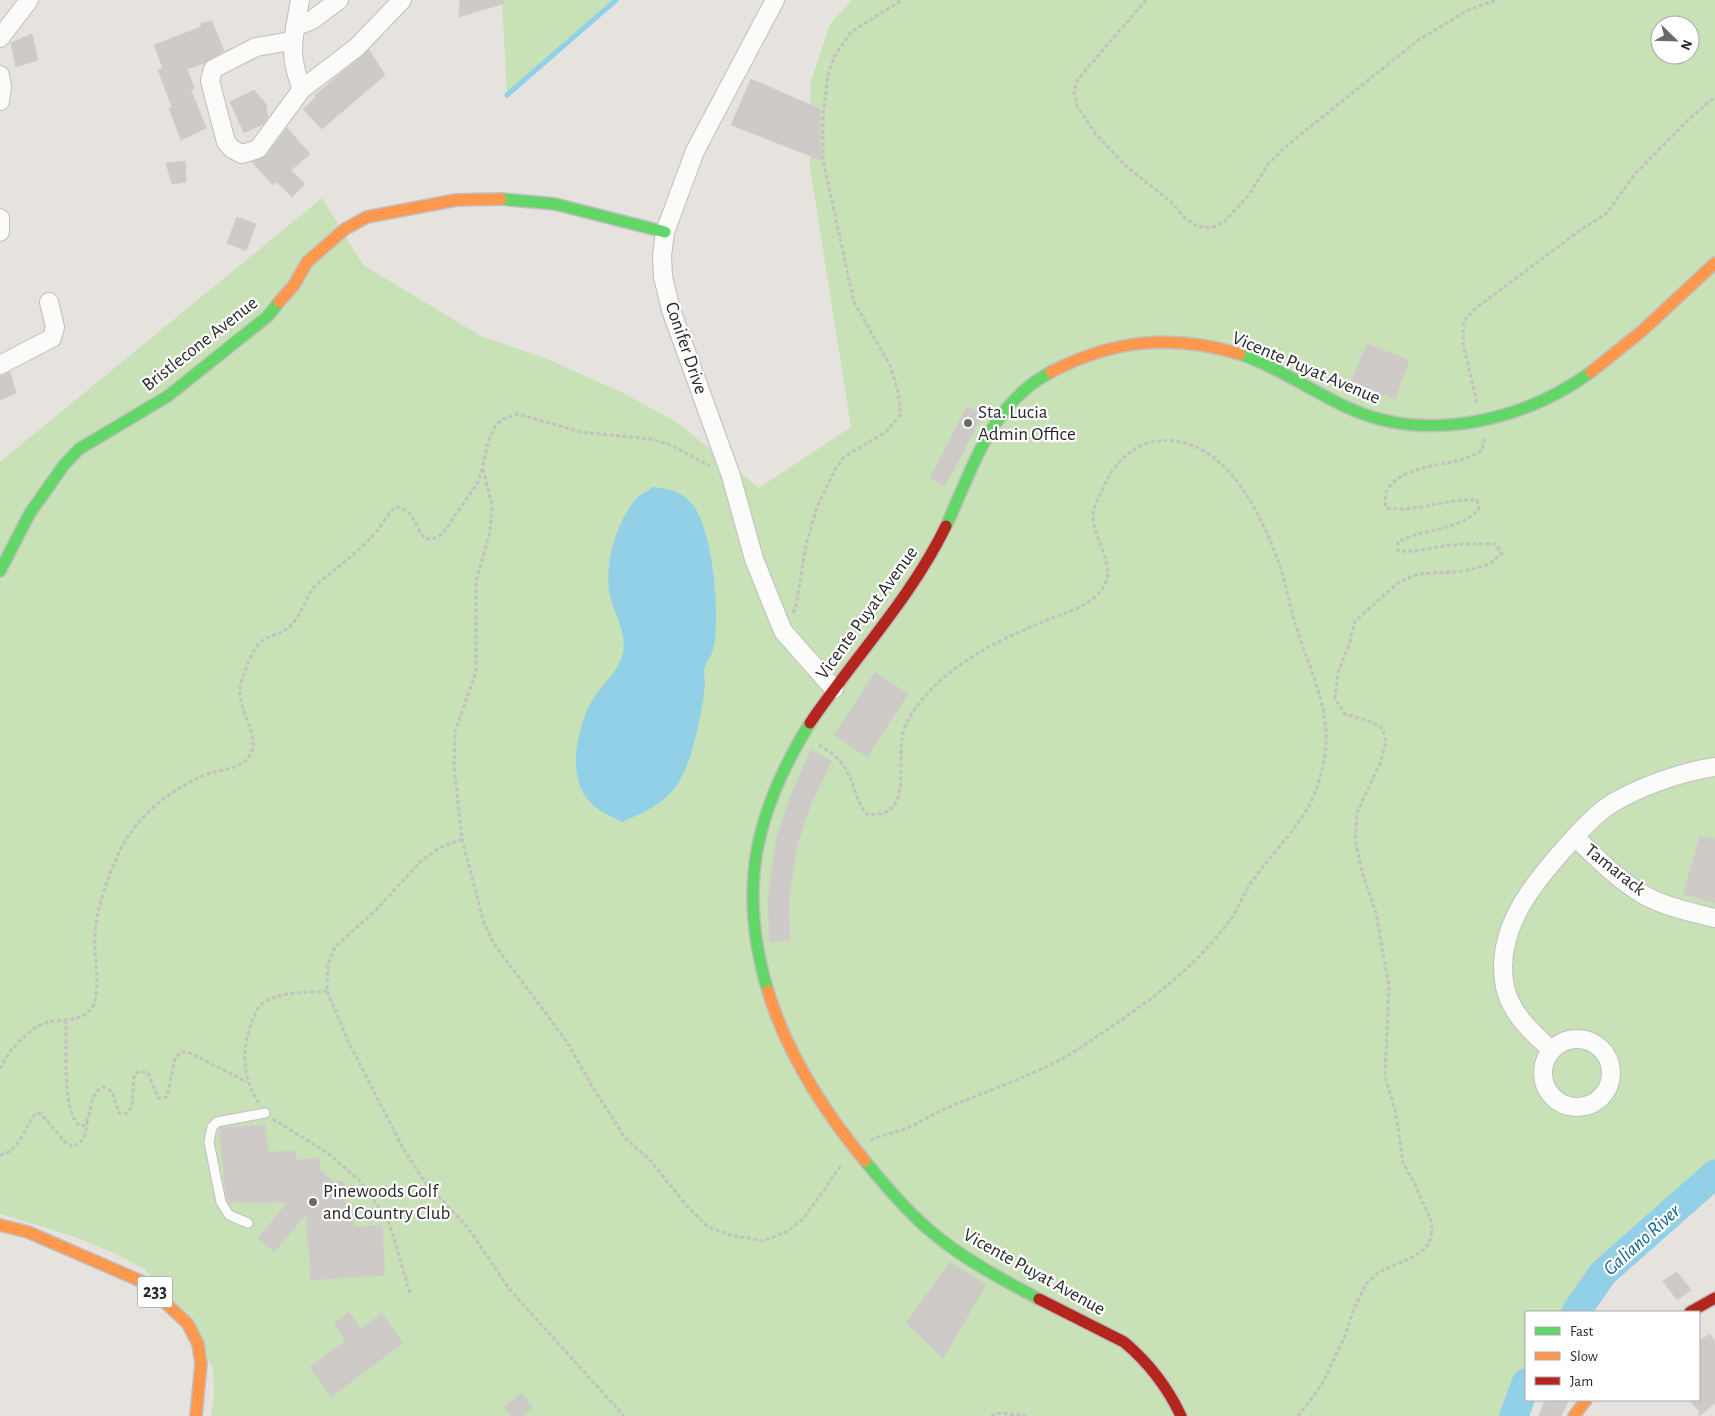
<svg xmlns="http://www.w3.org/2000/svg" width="1715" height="1416" font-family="'Alegreya Sans',sans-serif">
	<rect width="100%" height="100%" fill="#e6e2de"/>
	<path fill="#c8e1b7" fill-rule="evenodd" d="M502,0H616L507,95Z
		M852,0H1715V1174L1603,1273L1576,1312H1526V1383L1514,1416H211L214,1396L213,1367L145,1269L114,1253L75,1237L0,1214V462L322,198L363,265L481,336L547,359L621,392L675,421L759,488L851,427L810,167L811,81L830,24ZM1660,25H1690V55H1660Z"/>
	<path fill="#92d0e7" d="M653,487C670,489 681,491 693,505C713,530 722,622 712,653C710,658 706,662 705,666C703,672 705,679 705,685C702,712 694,754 681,778C669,802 645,812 622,822C611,816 598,811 590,802C565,778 578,721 595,696C606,680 619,671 623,652C627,630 612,612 609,590C605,561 617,520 637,498C641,494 648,491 653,487Z"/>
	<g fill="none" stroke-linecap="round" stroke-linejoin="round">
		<path stroke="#92d0e7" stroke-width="5" d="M507,95L616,0"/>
		<path stroke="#92d0e7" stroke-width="29" d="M1576,1312L1603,1273L1715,1174
			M1514,1416L1526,1383"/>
	</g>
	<path fill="#cdcac7" stroke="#d1ceca" d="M460,0H505V3L459,17Z
		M212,21L224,51L204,63L187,69L194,88L191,90L206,128L181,140L169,108L172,107L158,70L163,68L154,45L201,27V23Z
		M32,34L38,60L16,67L11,43Z
		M369,50L385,75L322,129L303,109L316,97L315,95Z
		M751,79L820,109L821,160L731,125Z
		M254,90L266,104L268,118L263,124L244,133L230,102Z
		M287,128L310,154L291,170L305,184L292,197L277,182L273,185L252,162L266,156Z
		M185,161L186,182L172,184L166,163Z
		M237,217L256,224L246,251L227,243Z
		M1367,344L1409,360L1395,399L1351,381Z
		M10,372L16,393L0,400V376Z
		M967,406L983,414L945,486L930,478Z
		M875,672L908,694L867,757L834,735Z
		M811,750L832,761L812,801L797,846L789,898L790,940L770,943L768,898L776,841L791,795Z
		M1700,836L1715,839V903L1683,894Z
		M265,1125L268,1152L295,1151L296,1160L320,1158L319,1169L333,1182L344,1181L346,1204H352L354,1227L382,1225L385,1275L311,1280L306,1215L274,1252L258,1238L288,1202L229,1203L226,1195L219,1128Z
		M950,1262L986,1285L943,1358L906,1323Z
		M1677,1272L1691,1290L1677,1300L1663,1281Z
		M349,1312L361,1329L382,1313L403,1343L331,1397L310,1367L346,1340L334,1324Z
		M1710,1334L1715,1342V1403L1699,1416V1411L1689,1400H1699V1341Z
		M522,1393L533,1408L523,1416H511L504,1407Z
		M1545,1400H1569L1561,1416H1539Z"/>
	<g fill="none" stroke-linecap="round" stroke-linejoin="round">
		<g stroke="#c0bebf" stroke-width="11">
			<path id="lane" d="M248,1223L229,1215L221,1202L209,1142L212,1127L217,1122L265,1113"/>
		</g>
		<g stroke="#c0bebf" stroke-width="20">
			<path id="street" d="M775,0L695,151L665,232L662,256L663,277L671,310L731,476L754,559L783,631L834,689
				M295,27L312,20L339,0
				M0,38L29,0
				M291,41L256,47L213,69L210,81L226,142L232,149L242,154L258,149L302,89C287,53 294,36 300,0
				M0,75L2,86L0,101
				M302,89L357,47L402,0
				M0,218V232
				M0,365L52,338L55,327L49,302
				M1575,837C1595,856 1615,877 1639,892C1661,906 1690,912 1715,918
				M1543 1073a34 34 0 1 1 68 0a34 34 0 1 1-68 0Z
				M1551,1050C1532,1032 1511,1014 1505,987C1494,932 1531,886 1564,849C1579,832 1593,816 1611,804C1641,786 1681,772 1715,767"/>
		</g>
		<g stroke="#c0bebf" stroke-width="14">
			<path id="fast" d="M501,199L555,204L665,232
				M1240,354C1280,368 1314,393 1353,410C1430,443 1525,420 1591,372
				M946,526C973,468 991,403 1051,372
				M0,571L30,513L64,465L79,449L168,396L268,316L279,302
				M768,991C737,889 755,812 810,723
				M865,1161C884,1184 904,1208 928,1229C960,1257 1001,1279 1039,1299"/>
		</g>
		<g stroke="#c0bebf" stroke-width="14">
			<path id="slow" d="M279,302L294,285L307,262L345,229L367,217L456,200L501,199
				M1051,372C1114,339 1173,334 1240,354
				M1591,372L1642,331L1715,263
				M768,991C787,1054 823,1110 865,1161
				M0,1225L28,1232L143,1282L188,1324L198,1344L201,1364L196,1416
				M1574,1416L1586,1400"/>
		</g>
		<g stroke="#c0bebf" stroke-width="14">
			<path id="jam" d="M810,723C855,657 911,598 946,526
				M1039,1299L1124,1342C1149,1363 1167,1386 1181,1416
				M1690,1312L1715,1298"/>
		</g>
		<path stroke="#c3c2c2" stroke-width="3" stroke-dasharray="4 2.5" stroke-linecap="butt" d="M1146,0L1078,79L1074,91L1077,106L1096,134L1127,167L1171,202L1185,218L1197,226L1210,228L1223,223L1248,196L1269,163L1290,143L1417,41L1466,11L1496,0
			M1477,403L1463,343L1464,321L1476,308L1582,229L1607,213L1634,175L1688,120L1715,97
			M483,469L492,505L490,532L476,581V672L455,732L454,766L462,839L484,923L494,944L567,1042L592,1086L625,1138L649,1159L687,1206L707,1226L730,1235L763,1241L786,1232L803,1219L842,1164
			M793,613L796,606L806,545L817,507L836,468L844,457L886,432L901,414L898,392L891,367L854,302L823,160V116L828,74L834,57L851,32L902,0
			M819,745C829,751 839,758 845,768C855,784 855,799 866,814C920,820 891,755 906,724C934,670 994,642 1047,620C1067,612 1095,605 1105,584C1115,563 1093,538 1093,516C1093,506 1099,497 1103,488C1117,457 1140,437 1175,441C1230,447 1264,520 1280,566C1286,586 1290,606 1296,626C1309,669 1331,707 1325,754C1316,816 1287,833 1253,880C1244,892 1239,908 1230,920C1196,967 1150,1001 1102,1033C1090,1041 1077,1051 1063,1058C1027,1078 987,1091 949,1107C934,1113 922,1122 907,1128C895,1133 882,1135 870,1140
			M462,839L439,848L421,861L376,910L335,947L328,964L327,991L350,1045L404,1150L425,1182L469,1229L510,1290L624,1416
			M66,1020C67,1043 61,1112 80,1126L84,1125C93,1114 88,1094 103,1087L112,1091L119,1113L126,1114L132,1106L134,1075L140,1071L148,1073L158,1098L167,1097L175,1059L181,1052L190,1053L247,1082
			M0,1069C8,1051 28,1028 48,1022C62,1019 81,1022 91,1009C101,998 95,961 95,945C94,915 105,885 117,857C133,819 170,788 208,774C220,770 238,769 247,759C267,737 231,709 242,679C247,666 253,644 267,638C277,633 286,632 293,623C302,613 305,600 312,590C317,583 326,577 332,572C347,560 362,548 375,533C382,525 387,514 396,507C415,509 414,528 426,539L436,538L443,533L479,481L489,439L496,425L503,419L518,414L581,432L650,439L671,445L710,466
			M259,1103C242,1078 241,1047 253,1019C255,1014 258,1006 263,1003C279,991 308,993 327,991
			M273,1119L329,1154L360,1181L389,1222L410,1293
			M0,1155C19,1152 25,1127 36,1113L41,1114L65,1142L73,1147L84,1139L88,1120
			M991,1416L1000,1413L1026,1416
			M1298,1416L1321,1386L1345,1336L1353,1311L1366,1284L1379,1272L1413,1257L1426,1248L1431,1238L1432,1223L1414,1182L1403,1163L1396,1114L1385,1076L1389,987L1376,913L1363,875L1355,841L1357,812L1381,761L1386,742L1383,729L1372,722L1345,714L1335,698L1338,672L1349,645L1355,621L1400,581L1419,574L1465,571L1490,564L1502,553L1495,544C1475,543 1453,544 1433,548C1420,550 1411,552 1398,551V542C1423,528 1460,531 1479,509L1477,500C1446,498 1417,513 1386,508C1385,500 1384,492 1390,486C1404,468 1440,465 1460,460C1468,458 1475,454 1482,451L1484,439"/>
		<use href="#lane" stroke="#fbfbfa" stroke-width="9"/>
		<use href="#street" stroke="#fbfbfa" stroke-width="18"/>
		<use href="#fast" stroke="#63d668" stroke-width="11"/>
		<use href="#slow" stroke="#ff974d" stroke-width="11"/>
		<use href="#jam" stroke="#b3261e" stroke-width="11"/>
	</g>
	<g fill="#6a6968" stroke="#fff" stroke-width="2">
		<circle cx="968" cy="423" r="5"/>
		<circle cx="313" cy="1202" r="5"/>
	</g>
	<g text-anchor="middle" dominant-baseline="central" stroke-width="4.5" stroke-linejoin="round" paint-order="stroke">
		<rect fill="#fff" stroke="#686868" stroke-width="1" x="137.5" y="1276.5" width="35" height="31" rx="4"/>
		<g font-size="18" font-weight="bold" fill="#282828">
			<text x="155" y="1292">233</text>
		</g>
		<g font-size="19" fill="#282828" stroke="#fff">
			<text transform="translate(200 344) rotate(-38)">Bristlecone Avenue</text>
			<text transform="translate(686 348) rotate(71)">Conifer Drive</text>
			<text transform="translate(1306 368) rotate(23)">Vicente Puyat Avenue</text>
			<text transform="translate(867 613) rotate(-54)">Vicente Puyat Avenue</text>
			<text transform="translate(1615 870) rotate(38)">Tamarack</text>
			<text transform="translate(1034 1272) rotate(29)">Vicente Puyat Avenue</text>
		</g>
		<g font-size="19" fill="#282828" stroke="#fff" text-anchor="start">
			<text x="978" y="412">Sta. Lucia<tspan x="978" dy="22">Admin Office</tspan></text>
			<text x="323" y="1191">Pinewoods Golf<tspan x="323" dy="22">and Country Club</tspan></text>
		</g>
		<g font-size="20" font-style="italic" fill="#106594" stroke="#fff">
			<text transform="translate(1642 1240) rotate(-42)">Galiano River</text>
		</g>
	</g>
	<rect x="1525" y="1311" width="175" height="90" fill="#ffffff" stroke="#a9a9a9"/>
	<rect x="1535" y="1327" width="25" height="8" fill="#63d668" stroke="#a9a9a9"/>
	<text x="1570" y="1336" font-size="15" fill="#282828">Fast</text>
	<rect x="1535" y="1352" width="25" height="8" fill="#ff974d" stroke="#a9a9a9"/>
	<text x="1570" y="1361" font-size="15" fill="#282828">Slow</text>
	<rect x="1535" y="1377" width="25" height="8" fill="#b3261e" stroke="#a9a9a9"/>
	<text x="1570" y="1386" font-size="15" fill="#282828">Jam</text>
	<g transform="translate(1675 40) rotate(113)"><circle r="24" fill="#ffffff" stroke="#a9a9a9"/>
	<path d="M0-4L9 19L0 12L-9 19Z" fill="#6a6968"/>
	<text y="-8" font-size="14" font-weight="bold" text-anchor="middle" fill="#282828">N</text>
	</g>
</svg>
